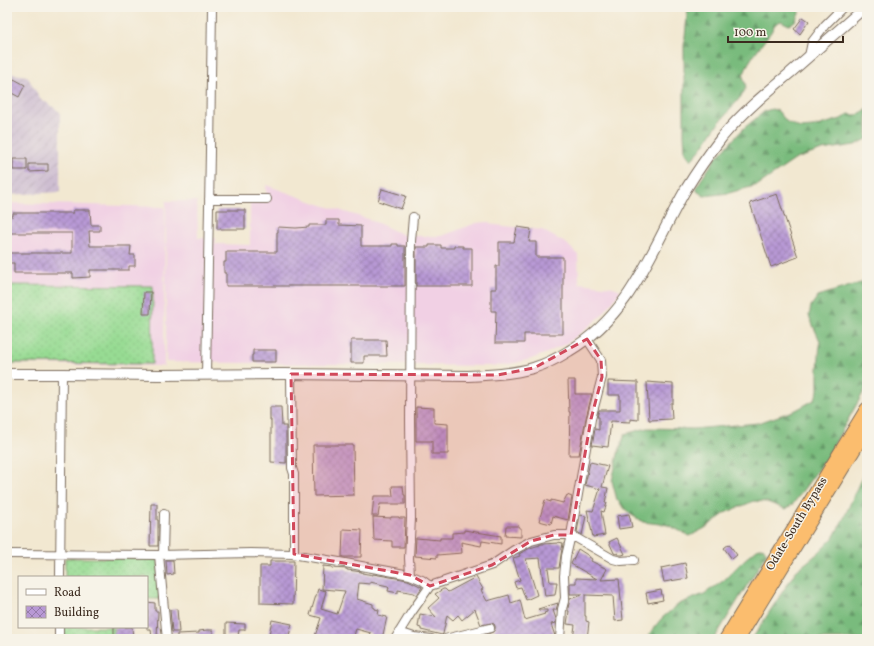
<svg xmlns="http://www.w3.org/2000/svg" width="874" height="646" font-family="Vollkorn,serif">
	<defs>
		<pattern id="industrial-furrows" width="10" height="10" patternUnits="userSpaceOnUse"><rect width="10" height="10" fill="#cebed1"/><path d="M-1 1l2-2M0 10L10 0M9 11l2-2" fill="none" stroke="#b2a3b3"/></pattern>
		<pattern id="grass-dots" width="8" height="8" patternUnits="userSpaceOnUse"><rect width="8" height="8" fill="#97db93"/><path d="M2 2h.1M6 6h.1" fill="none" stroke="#83bc7e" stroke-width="1.8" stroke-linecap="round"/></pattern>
		<pattern id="forest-firs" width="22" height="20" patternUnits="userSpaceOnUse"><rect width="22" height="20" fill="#79bb7d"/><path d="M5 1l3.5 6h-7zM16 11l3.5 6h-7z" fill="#649866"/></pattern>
		<pattern id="building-cross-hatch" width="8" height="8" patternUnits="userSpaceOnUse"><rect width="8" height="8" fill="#b899d5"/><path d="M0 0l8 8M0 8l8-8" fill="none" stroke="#977dac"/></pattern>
	</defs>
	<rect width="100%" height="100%" fill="#f7f3e8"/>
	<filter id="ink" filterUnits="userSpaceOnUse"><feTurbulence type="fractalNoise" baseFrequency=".025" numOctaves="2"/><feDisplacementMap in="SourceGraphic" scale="8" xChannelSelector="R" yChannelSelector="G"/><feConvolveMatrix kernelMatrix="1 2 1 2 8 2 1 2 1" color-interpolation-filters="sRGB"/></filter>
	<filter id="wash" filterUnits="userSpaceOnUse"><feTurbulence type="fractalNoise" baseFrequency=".012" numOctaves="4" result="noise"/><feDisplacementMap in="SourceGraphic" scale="16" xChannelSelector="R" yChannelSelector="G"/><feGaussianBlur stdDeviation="0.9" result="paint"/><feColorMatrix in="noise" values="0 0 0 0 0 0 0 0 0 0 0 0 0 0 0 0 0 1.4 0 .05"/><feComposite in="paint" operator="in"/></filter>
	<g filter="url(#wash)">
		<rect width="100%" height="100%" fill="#f2e8d1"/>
		<path fill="#f1d0e4" d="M266,185L319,204L371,220L406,236H442L476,223L488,222L495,225L542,230L567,244L578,255L579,283L613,287L621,290L613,301L602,315L582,332L565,344L547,353L531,359L515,363L495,366L166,362V201H197L198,238H215V244L250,245V202H267Z
			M7,203L165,207L164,366L7,364Z"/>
		<path fill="url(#industrial-furrows)" d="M7,73L27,76L40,98L60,112V192L7,195Z"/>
		<path fill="url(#grass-dots)" stroke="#698258" d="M7,285L153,286L152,364L7,363Z
			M65,558H158L160,599H147V577H65Z
			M63,627H113V639H62Z"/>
		<path fill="url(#forest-firs)" stroke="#5a724e" d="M688,7H802L795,21L789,25L781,21L775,24L771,32L755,53L748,64L743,76L746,87L743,94L714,129L701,149L691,160L685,152L684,135V46Z
			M772,109L778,111L787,122L800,128L813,127L841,119L849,114C856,116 862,115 867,109V139L855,145L822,150L796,159L758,185L729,193L704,196L697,191V186L715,159L744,128L765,111Z
			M867,281V386L827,457L793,504L786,509L767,502L754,501L727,512L705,528L690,536L668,525L643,522L630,514L617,500L612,481L618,454L625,434L647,428L693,429L758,423L796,410L814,400L818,391V370L820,341L809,316L811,306L818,296Z
			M867,457V639H752L796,571L817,554L833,538L845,516L863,474Z
			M763,547L767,553L714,639H647L652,630L662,618L679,604L704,594L723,581L743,561L757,549Z"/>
		<g id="blocks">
			<path fill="url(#building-cross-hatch)" d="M803,17L809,21L800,34L794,29Z
				M14,79L25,85L19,97L8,91Z
				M13,159H27V170H13Z
				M29,164H48V171L29,172Z
				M382,189L406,196L401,209L378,201Z
				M777,194L798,257L771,267L750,203Z
				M73,210H90L91,225H100V231H89L90,246H131L130,255H135V266H129V270H90V277L73,278V273H14V263H7V253H72V233H7V216H13V213H73Z
				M217,210H245V229H217Z
				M326,220H339V225L361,226V246H392V244H398V246H405V286H226V273H224V262H226V252H277V232H278V227L296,228L309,227V225H326Z
				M517,227L531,229L529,242H536V257H563V334H524V343H495L496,311H491V289H496V266H499V242H514Z
				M429,245H441V248H454V246H463V248H472V286H416V247H429Z
				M144,292H151L150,314H143Z
				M351,340H386L387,356H364V363H351Z
				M253,350H276V362H252V355H253Z
				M568,380H575V394H592L586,418L579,455H569L570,412H569Z
				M608,381L638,382V420L630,419V422L611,421L608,447L592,445L595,429L599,430V417H597L599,410H620V395H608Z
				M647,382L673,384V403H671L672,419L649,420Z
				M270,407H281L282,426H286V463L271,462V420H270Z
				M416,407L434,408V423L448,424V454H432V441H416Z
				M313,445H353L354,495L314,496Z
				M590,462L608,466L602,487L608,488L605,503H607L604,512L601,511L605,535L593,537L587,510L593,511L600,489L585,485Z
				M392,486H403L404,495H405V504H380L378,516H372L374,496H393Z
				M567,495L572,497L568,520L553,516L551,524L539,521L545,500L551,502V500L563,503Z
				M151,504H157V520H158V546H150Z
				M629,514L632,527L619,529L617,516Z
				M580,515L586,516L582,535L577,532Z
				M373,517L391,518V517H399V518H405L404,547H392V541L374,540Z
				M506,526H519V528H521V537L505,536Z
				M343,529L362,530L361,557H342Z
				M464,530L501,536V544L482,541L481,546L461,542L462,553L437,555V558L415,556L416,538L440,540V538H452V533L464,532Z
				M617,538L625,554L622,555H618V553L616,554L614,553L609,542Z
				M558,542L563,543L561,555L559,568H548L550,582H557L555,595L545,596L540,558L526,559L537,595L526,600L521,587L516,588L514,582L520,580L513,558L520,556L519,554L530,548L540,545V544H543L558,543Z
				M729,544L737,555L732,559L724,548Z
				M578,549L589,556V557L592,559L591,561L607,569L601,580L619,579L623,620L615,621L613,596L585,595V616H586V621L589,622L587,639H573L575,625L567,624L569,611H568V608L570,599L582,595V594H570V583H576V578L597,579L571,564Z
				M166,560H173L174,574L167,575Z
				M270,561H294L293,604L260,603V566H270Z
				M685,563L688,578L664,582L661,568Z
				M323,566L332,567V568L347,569V570L362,572V573L373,575V574L408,580L422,587L417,595L414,593L398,590V593L388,591L389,587L388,586L370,582V584L359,583L357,599L373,604V607L375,608V609L379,610L378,615L387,617L382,639H368L371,633L356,629L353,639H314L321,618L310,615L318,589L326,591L321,609L337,614L345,591L322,589Z
				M476,577L483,589L481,590L487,601L509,595L511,603L520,600L525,620L545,614L544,613L547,612V610H539L538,609L558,603L556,610H553L556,619V623L551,624L555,636V639H487L485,635L493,632L495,629V626L494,624L491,623L481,625L475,609L462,620L458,615L453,620L447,615L443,634L442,635L421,630V628L418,627L420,614L436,617L428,608L439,598L435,594L443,589H445L448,592Z
				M661,590L663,600L648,603L646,593Z
				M147,602L155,603V611H158L157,639H152L151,629H147Z
				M177,609L179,632H172L170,610Z
				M272,620L292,624L288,639H268Z
				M226,623L245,624V630H239L238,636H226Z
				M114,627H132L133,639H114Z
				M207,630H213V639H177V634L199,633V631Z"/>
		</g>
	</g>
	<g filter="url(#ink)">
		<use href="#blocks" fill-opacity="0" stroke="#7b6c5d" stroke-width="1"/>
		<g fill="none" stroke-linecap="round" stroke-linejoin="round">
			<g stroke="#7b6c5d" stroke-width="10">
				<path id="minor" d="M809,56L812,42L825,25L843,7
					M209,199H267
					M291,374L292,468L294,474V554
					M206,375L210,151L212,7
					M7,554L159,555L251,553L292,554L345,563L410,575L422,580L430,586
					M159,555L166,630L167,639
					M163,555L164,514
					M410,575L409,558L411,518L410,420L411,241L413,217
					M60,577L62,374
					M399,632L414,637L431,639
					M59,639V627
					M395,639L411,613L430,586L492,565L514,550L531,541L554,535H571L613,559L621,561L634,560
					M445,639L490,628
					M560,639L562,609L565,598L564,576L566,556L571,535L591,419L602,377L601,360L587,339"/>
			</g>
			<g stroke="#7b6c5d" stroke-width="12">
				<path id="tertiary" d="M7,374H62L159,375L283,374L468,376C490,375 512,374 533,368C546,364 558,358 569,351C632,314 651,250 686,189C697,171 709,154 722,137C742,113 766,93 790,73C815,51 840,29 865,7"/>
			</g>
			<g stroke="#7b6c5d" stroke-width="15">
				<path id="trunk" d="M726,639L867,409
					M738,639L867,428"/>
			</g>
			<use href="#minor" stroke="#fff" stroke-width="8"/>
			<use href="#tertiary" stroke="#fff" stroke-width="10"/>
			<use href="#trunk" stroke="#fbbd6e" stroke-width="13"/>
		</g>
	</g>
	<path fill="#d1495b" fill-opacity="0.2" stroke="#d1495b" stroke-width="3" stroke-dasharray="8 5" stroke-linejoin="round" d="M587,339L601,360L602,377L591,419L571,535H554L531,541L492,565L430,586L410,575L294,554L291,374L497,375L534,368Z"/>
	<g text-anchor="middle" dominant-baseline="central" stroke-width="3" stroke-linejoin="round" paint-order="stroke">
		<g font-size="12" fill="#3b2a1e" stroke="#f7f3e8">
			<text transform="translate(797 524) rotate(-59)">Odate-South Bypass</text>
		</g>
	</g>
	<rect width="874" height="646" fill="none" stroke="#f7f3e8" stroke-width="24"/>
	<rect x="18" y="576" width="130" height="52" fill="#f7f3e8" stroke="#aca397"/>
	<rect x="26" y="589" width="20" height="6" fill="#ffffff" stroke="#aca397"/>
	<text x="54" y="596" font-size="12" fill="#3b2a1e">Road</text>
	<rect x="26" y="606" width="20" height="12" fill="url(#building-cross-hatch)" stroke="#aca397"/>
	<text x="54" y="616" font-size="12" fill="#3b2a1e">Building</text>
	<path d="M728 36v6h115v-6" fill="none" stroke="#3b2a1e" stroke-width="2"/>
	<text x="734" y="36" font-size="12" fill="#3b2a1e" stroke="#f7f3e8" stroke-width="3" paint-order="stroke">100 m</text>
</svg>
